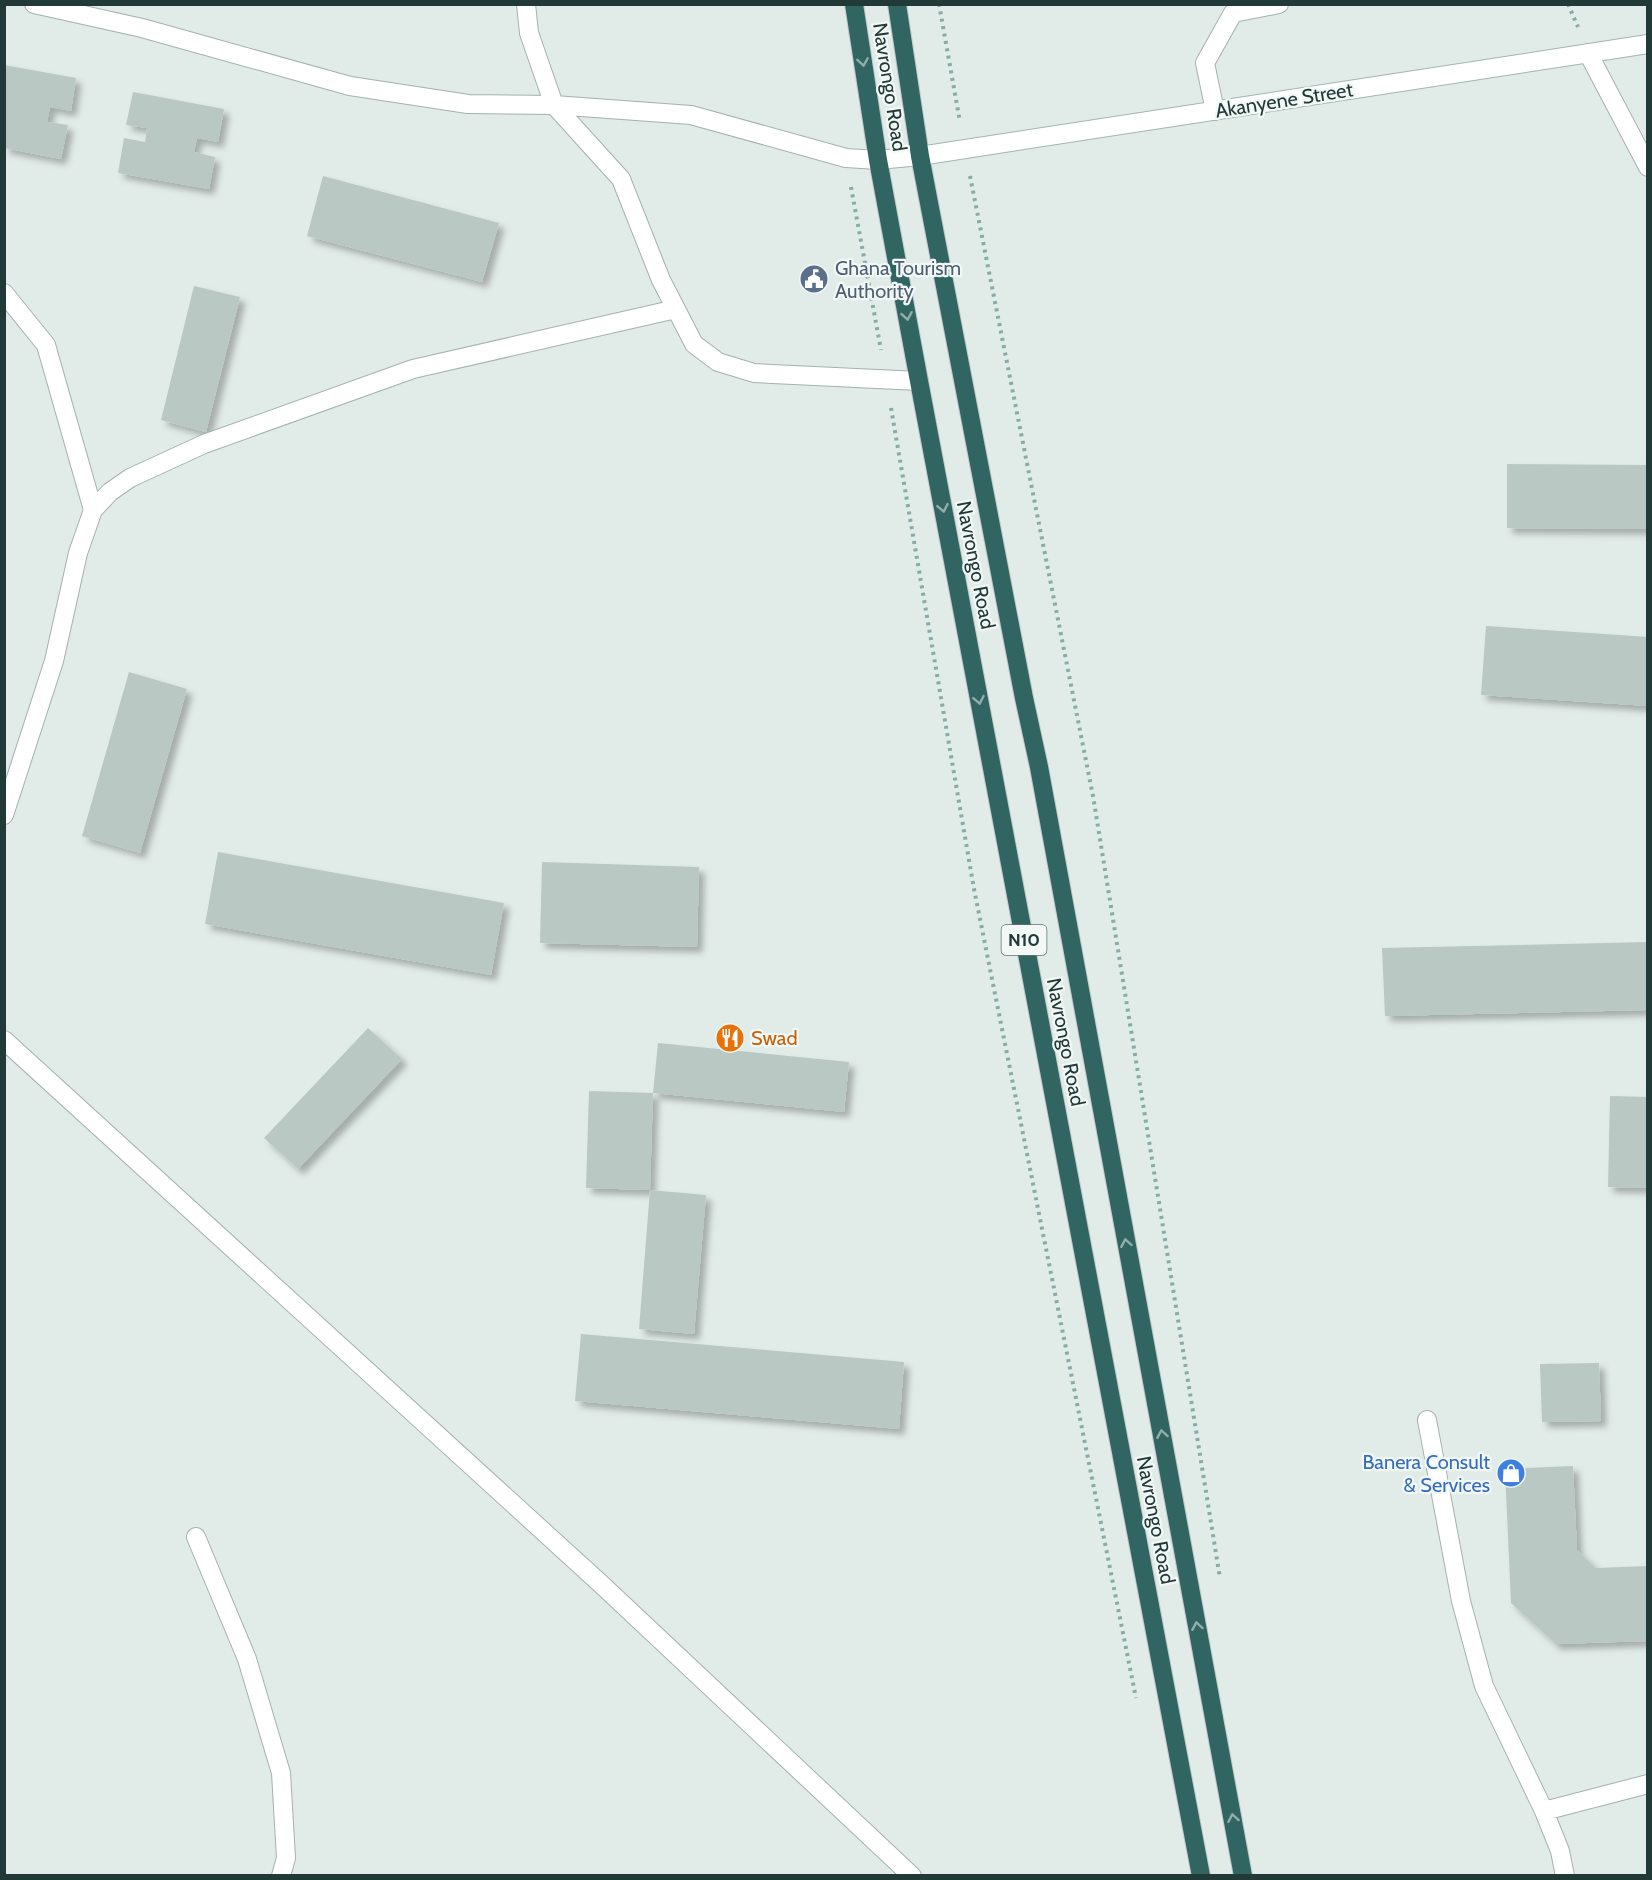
<svg xmlns="http://www.w3.org/2000/svg" width="1652" height="1880" font-family="Cabin,sans-serif">
	<defs>
		<filter id="shadow"><feDropShadow dx="5.5" dy="5.5" stdDeviation="3" flood-color="#0004"/></filter>
	</defs>
	<rect width="100%" height="100%" fill="#e1ebe8"/>
	<path fill="#bac8c4" filter="url(#shadow)" d="M4,65L76,78L71,111L50,107L47,122L68,125L61,159L4,148Z
		M133,92L224,109L218,142L197,138L194,152L215,157L209,189L118,173L124,138L145,142L147,128L126,125Z
		M323,176L499,223L482,282L307,236Z
		M194,286L240,297L206,432L161,420Z
		M1507,464L1648,465V529L1507,528Z
		M1486,626L1648,637V706L1481,695Z
		M129,672L187,689L140,853L82,836Z
		M218,852L504,903L491,975L205,924Z
		M542,862L699,867L697,947L540,943Z
		M1648,942V1010L1385,1016L1382,948Z
		M368,1028L402,1059L298,1169L264,1138Z
		M658,1043L849,1062L844,1112L653,1093Z
		M589,1091L653,1093L650,1190L586,1188Z
		M1610,1096L1648,1097V1188L1608,1187Z
		M650,1190L706,1195L694,1334L639,1329Z
		M581,1334L904,1362L899,1429L575,1401Z
		M1599,1363L1601,1421L1542,1422L1540,1364Z
		M1573,1466L1577,1550L1596,1568L1648,1566V1641L1556,1644L1511,1603L1505,1469Z"/>
	<g fill="none" stroke-linecap="round" stroke-linejoin="round">
		<g stroke="#a4b2af" stroke-width="20">
			<path id="street" d="M34,4L142,28L350,86L468,104L554,105L691,115L846,158L878,160
				M526,4L529,33L554,105L621,179L661,280L694,344L718,362L754,373L919,381
				M1588,53L1648,167
				M1215,111L1205,63L1233,13L1279,4
				M4,293L46,345L93,510
				M4,815L54,661L78,553L93,510L110,492L130,478L204,444L413,369L676,309
				M4,1040L601,1584L912,1876
				M1427,1420L1461,1601L1484,1686L1544,1811L1560,1851L1565,1876
				M196,1537L247,1659L281,1773L286,1858L281,1876
				M1544,1811L1648,1784"/>
		</g>
		<g stroke="#a0b6b1" stroke-width="20">
			<path id="secondary" d="M878,160L920,156L1648,44"/>
		</g>
		<g stroke="#c1c8c7" stroke-width="20">
			<path id="highway" d="M854,4L878,160L919,381L1201,1876
				M897,4L920,156L1024,698L1039,767L1243,1876"/>
		</g>
		<path stroke="#83ada5" stroke-width="4" stroke-dasharray="3 4.5" stroke-linecap="butt" d="M939,4L960,122
			M1568,4L1578,27
			M970,176L1093,796L1220,1578
			M851,187L881,350
			M891,408L974,889L1136,1698"/>
		<use href="#street" stroke="#fff" stroke-width="18"/>
		<use href="#secondary" stroke="#fff" stroke-width="18"/>
		<use href="#highway" stroke="#306561" stroke-width="18"/>
	</g>
	<defs><path id="oneway-chevron" d="M-2-3.5L2.5 0L-2 3.5" fill="none" stroke-width="1.6" stroke-linecap="round" stroke-linejoin="round" transform="scale(1.5)"/></defs>
	<g stroke="#90aeab">
		<use href="#oneway-chevron" transform="translate(863 62) rotate(81)"/>
		<use href="#oneway-chevron" transform="translate(907 316) rotate(80)"/>
		<use href="#oneway-chevron" transform="translate(943 508) rotate(79)"/>
		<use href="#oneway-chevron" transform="translate(979 700) rotate(79)"/>
		<use href="#oneway-chevron" transform="translate(1126 1243) rotate(-100)"/>
		<use href="#oneway-chevron" transform="translate(1162 1434) rotate(-100)"/>
		<use href="#oneway-chevron" transform="translate(1197 1626) rotate(-100)"/>
		<use href="#oneway-chevron" transform="translate(1233 1818) rotate(-100)"/>
	</g>
	<defs>
		<g id="civic-disc" transform="scale(1.5)"><circle r="9.5" fill="#5c6f8a" stroke="#f1f8f5"/><path d="M-.6-6.5H3V-4.5H.6V-3L4-1V1h2V6H-6V1h2V-1L-.6-3ZM-1.2 2.5V6h2.4V2.5Z" fill="#fff"/></g>
		<g id="restaurant-disc" transform="scale(1.5)"><circle r="9.5" fill="#e8710a" stroke="#f1f8f5"/><path d="M-5-6h1v4h1v-4h1v4h1v-4h1v5L-1.5 .5V6h-2V.5L-5-1ZM5-6V6H3V1.5H1.5Q1.5-4 5-6Z" fill="#fff"/></g>
		<g id="shop-disc" transform="scale(1.5)"><circle r="9.5" fill="#3f7fe0" stroke="#f1f8f5"/><path d="M-5-2.5h2.3a2.7 3.5 0 0 1 5.4 0H5L5.5 6h-11ZM-1.5-2.5h3a1.5 2.3 0 0 0-3 0Z" fill="#fff"/></g>
	</defs>
	<g fill-rule="evenodd">
		<use href="#civic-disc" x="814" y="279"/>
		<use href="#restaurant-disc" x="730" y="1038"/>
		<use href="#shop-disc" x="1511" y="1473"/>
	</g>
	<g text-anchor="middle" dominant-baseline="central" stroke-width="4.5" stroke-linejoin="round" paint-order="stroke">
		<rect fill="#f1f8f5" stroke="#607370" stroke-width="1.5" x="1001.5" y="925" width="45" height="30" rx="4.5"/>
		<g font-size="18" font-weight="bold" fill="#223a37">
			<text x="1024" y="940">N10</text>
		</g>
		<g font-size="20" fill="#223a37" stroke="#f1f8f5">
			<text transform="translate(890 87) rotate(81)">Navrongo Road</text>
			<text transform="translate(1284 100) rotate(-9)">Akanyene Street</text>
			<text transform="translate(976 565) rotate(79)">Navrongo Road</text>
			<text transform="translate(1066 1042) rotate(79)">Navrongo Road</text>
			<text transform="translate(1156 1520) rotate(79)">Navrongo Road</text>
		</g>
		<g font-size="20" fill="#4e5e75" stroke="#f1f8f5" text-anchor="start">
			<text x="835" y="268">Ghana Tourism<tspan x="835" dy="23">Authority</tspan></text>
		</g>
		<g font-size="20" fill="#c56008" stroke="#f1f8f5" text-anchor="start">
			<text x="751" y="1038">Swad</text>
		</g>
		<g font-size="20" fill="#366cbe" stroke="#f1f8f5" text-anchor="end">
			<text x="1490" y="1462">Banera Consult<tspan x="1490" dy="23">&amp; Services</tspan></text>
		</g>
	</g>
	<rect width="1652" height="1880" fill="none" stroke="#223a37" stroke-width="12"/>
</svg>
